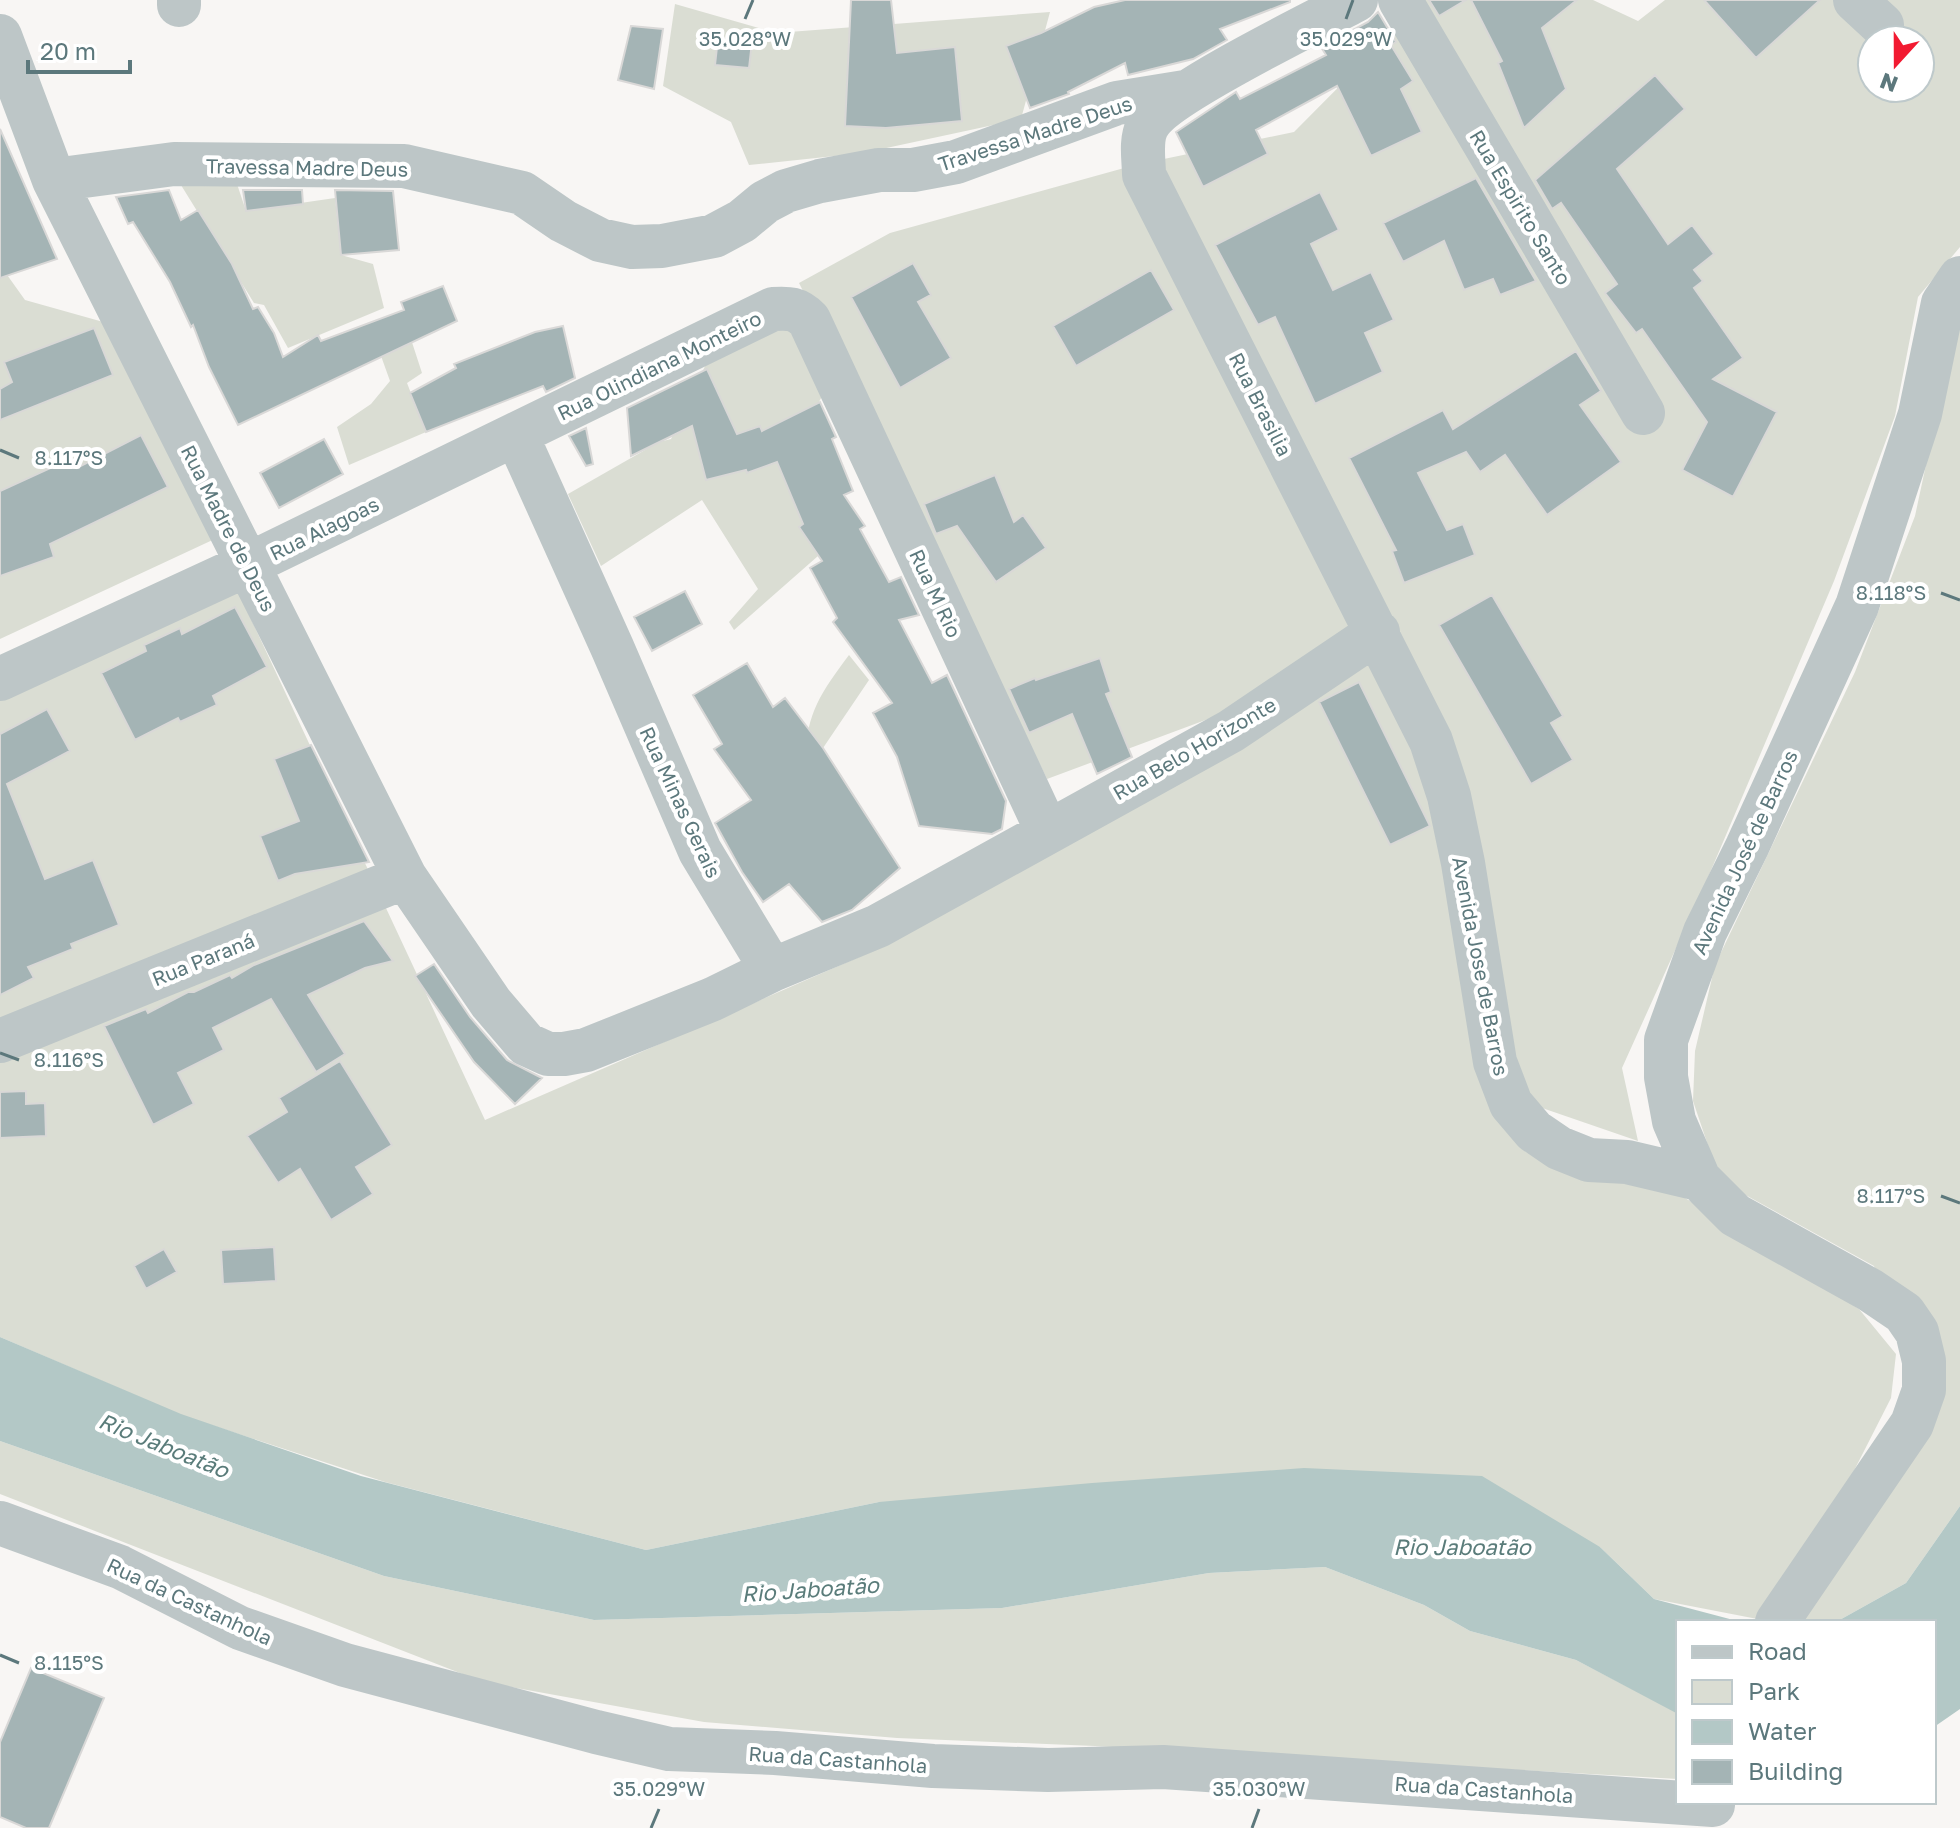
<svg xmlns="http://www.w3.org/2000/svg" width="1960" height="1828" font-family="'Golos Text',sans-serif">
	<rect width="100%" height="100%" fill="#f8f6f4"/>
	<path fill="#daddd3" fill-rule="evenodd" d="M1425,0H1593L1638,21L1665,0H1960V247L1918,297L1895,416L1834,581L1709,875L1622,1068L1638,1141L1484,1088L1526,1152L1668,1187L1859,1309L1896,1354L1891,1398L1779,1618L1928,1438L1874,1266L1720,1181L1693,1101L1695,1051L1715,965L1855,672L1915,516L1956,325L1960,319V1506L1906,1583L1836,1622H1773L1654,1599L1600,1547L879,1502L646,1550L385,1482L181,1415L0,1337V695L236,587L485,1120L882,947L1372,658L1047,779L799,283L890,233L1135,165L1294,132ZM1872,40H1920V88H1872Z
		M675,4L776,33L1050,12L1021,119L863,153L749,165L731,122L663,86Z
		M234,175L246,211L335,198L341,255L373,264L384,308L288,348L264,305L254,303L176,177Z
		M0,265L25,300L114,325L219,537L0,639Z
		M781,309L828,385L781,473L818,556L734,630L729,622L758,589L702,500L601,566L568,494L659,442L671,439L713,349Z
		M407,327L422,373L407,383L426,432L349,465L337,427L371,404L390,381L376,342Z
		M849,655L869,680L823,748L804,760C808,711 820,694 849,655Z
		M0,1441L384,1576L594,1620L1002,1608L1209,1573L1325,1567L1424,1605L1470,1631L1576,1660L1678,1713V1779L1095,1746L897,1738L704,1722L483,1682L0,1494Z"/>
	<path fill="#b3c8c6" d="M0,1337L181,1414L361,1476L646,1550L879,1502L1092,1483L1304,1468L1482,1476L1600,1547L1654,1599L1741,1622H1678V1714L1576,1660L1470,1631L1424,1605L1325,1567L1209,1573L1002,1608L594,1620L384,1576L0,1441Z
		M1960,1506V1709L1934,1727V1622H1836L1906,1583Z"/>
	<path fill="#a4b4b5" stroke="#d9d8d7" stroke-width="2" d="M851,0H891L897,53L955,47L962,121L886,128L845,126Z
		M1125,0H1290V2L1220,29L1227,40L1193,59L1128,75L1125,63L1068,92L1069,94L1030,108L1006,46L1041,33L1094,7Z
		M1429,0H1466L1439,16Z
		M1471,0H1577L1542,28L1566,89L1524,128L1498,63L1502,61Z
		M1704,0H1820L1756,58Z
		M1378,12L1396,42L1391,45L1413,81L1401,89L1422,132L1371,156L1337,86L1256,130L1268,154L1203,187L1176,132L1236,92L1240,99L1326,55L1321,47L1368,22Z
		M631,26L663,29L654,89L618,80Z
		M718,38L752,42L749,68L715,65Z
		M1655,75L1685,109L1617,169L1668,244L1692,225L1714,254L1694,270L1703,281L1694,288L1743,358L1713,379L1777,412L1733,497L1682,470L1707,422L1642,329L1636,333L1605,293L1617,284L1561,203L1552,209L1535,180Z
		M0,129L57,259L0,278Z
		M1476,178L1536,281L1500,295L1493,279L1464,290L1444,241L1403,262L1383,223Z
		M169,190L181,220L198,210L232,264L253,309L258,307L274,333L283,357L318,335L321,341L404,310L401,302L443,286L457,321L238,425L209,367L193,325L191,327L170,282L133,222L128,224L116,197Z
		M243,190H302L303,204L246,211Z
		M335,190L393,191L399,250L341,255Z
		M1320,192L1339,230L1311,244L1333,290L1371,272L1394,320L1365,333L1383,372L1315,404L1275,317L1258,325L1215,245Z
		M913,263L931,295L918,302L951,358L900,388L851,297Z
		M1151,270L1174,310L1076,366L1053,326Z
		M563,326L575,378L546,392L543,386L426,432L410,393L456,368L454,364L535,332Z
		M94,328L113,375L0,420V389L12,382L4,362Z
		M1576,351L1601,391L1580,405L1621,462L1547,515L1505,455L1480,472L1466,452L1418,473L1447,530L1463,524L1475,555L1404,583L1392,551L1396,550L1349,458L1443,410L1453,429Z
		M707,369L737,434L760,426L762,431L820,402L836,437L832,439L853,491L844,495L865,526L860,529L889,582L901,577L919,615L899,620L932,683L947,675L1006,801L1002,829L992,834L919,826L897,757L873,713L892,703L833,622L837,618L810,568L822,561L799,527L803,524L777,462L747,473L746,470L706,480L692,426L631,456L627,408Z
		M586,428L593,464L586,466L569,436Z
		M141,435L168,487L50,544L54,557L0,576V491L72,458L77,468Z
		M324,439L343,474L279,508L260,473Z
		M995,475L1014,522L1023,515L1046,548L996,582L957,526L936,534L924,504Z
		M685,591L702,624L652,651L634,617Z
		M1492,595L1563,716L1551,723L1573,760L1531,784L1439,625Z
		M235,607L267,667L213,696L217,705L180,722L178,718L135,740L101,673L146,651L144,645L180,628L182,634Z
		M1100,658L1111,692L1106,694L1132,757L1097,774L1072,714L1029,733L1009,689L1035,678L1036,680Z
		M747,663L773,707L785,698L823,748L900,868L852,910L822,922L789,884L763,902L742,872L715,823L751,800L714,749L722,744L693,695Z
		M1359,682L1430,826L1390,845L1319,702Z
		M47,709L70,751L7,784L45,879L93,860L119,925L71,944L73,949L28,967L34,978L0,995V734Z
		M311,745L369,862L295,874L278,881L260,836L299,821L274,759Z
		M364,921L393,961L365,968L308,995L345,1054L316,1072L271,999L213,1028L224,1050L178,1073L194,1104L153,1125L104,1026L146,1009L148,1013L188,992H194L230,975L232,978L254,965Z
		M434,964L470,1017L507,1060L542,1078L515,1104L474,1062L415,976Z
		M340,1061L392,1145L356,1167L373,1194L331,1220L300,1169L278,1183L247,1136L287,1112L279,1098Z
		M26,1091V1104L45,1103L46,1136L0,1138V1092Z
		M274,1247L276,1281L223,1284L221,1250Z
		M164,1249L177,1272L146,1289L134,1266Z
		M31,1668L104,1698L49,1828H26L0,1817V1742Z"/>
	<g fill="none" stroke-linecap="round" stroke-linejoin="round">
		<path stroke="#bdc6c7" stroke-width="44" d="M1356,0C1318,21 1162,95 1147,127C1140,141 1144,161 1144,175L1431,741L1449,796L1463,863L1495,1062L1511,1104L1534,1131L1559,1148L1589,1160L1627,1162L1699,1179
			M1400,0L1643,413
			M1855,0L1882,25
			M179,5V0
			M0,36L54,180L405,877L491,1003L526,1044L548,1054H564L586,1050L713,999L772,970L878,926L1231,731L1378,632
			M54,180L174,164L404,166L522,193L563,221L600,240L632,247L662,246L714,236L742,221L765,202L786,191L820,181L879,170H913L956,162L1117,103L1185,92
			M516,434L612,647L700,851L772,970
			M0,679L247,565L773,309C789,308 797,308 809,320L1047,831
			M0,1041L405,877
			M0,1523L120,1567L240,1628L345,1665L596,1732L669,1749L775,1753L933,1766L1048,1770L1163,1767L1713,1805
			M1777,1622L1912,1424L1924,1390V1361L1917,1332L1904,1313L1870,1290L1735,1215L1699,1179L1674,1121L1666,1077V1040L1705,932L1747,847L1857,606L1920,414L1943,303L1960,278"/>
	</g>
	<path fill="none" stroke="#5c787c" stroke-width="3" d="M745,19L753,0M1346,19L1353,0M0,450L19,458M1941,593L1960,600M0,1053L19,1060M1941,1196L1960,1203M0,1655L19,1663M651,1828L659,1809M1252,1828L1259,1809"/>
	<g text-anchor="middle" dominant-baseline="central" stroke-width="8" stroke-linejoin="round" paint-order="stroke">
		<g font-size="20" fill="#5c787c" stroke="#fff">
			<text transform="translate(1035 133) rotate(-18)">Travessa Madre Deus</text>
			<text transform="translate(307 167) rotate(1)">Travessa Madre Deus</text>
			<text transform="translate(1521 207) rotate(59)">Rua Espirito Santo</text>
			<text transform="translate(659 365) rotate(-26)">Rua Olindiana Monteiro</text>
			<text transform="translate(1261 404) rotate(63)">Rua Brasilia</text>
			<text transform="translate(229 528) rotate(63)">Rua Madre de Deus</text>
			<text transform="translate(324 528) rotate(-26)">Rua Alagoas</text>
			<text transform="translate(936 593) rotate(65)">Rua M Rio</text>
			<text transform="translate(1194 748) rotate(-30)">Rua Belo Horizonte</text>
			<text transform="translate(681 802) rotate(65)">Rua Minas Gerais</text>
			<text transform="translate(1744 852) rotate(-65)">Avenida José de Barros</text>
			<text transform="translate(203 959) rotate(-22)">Rua Paraná</text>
			<text transform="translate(1481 966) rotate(79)">Avenida Jose de Barros</text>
			<text transform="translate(190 1601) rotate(25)">Rua da Castanhola</text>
			<text transform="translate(838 1759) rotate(4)">Rua da Castanhola</text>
			<text transform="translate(1484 1789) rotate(4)">Rua da Castanhola</text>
		</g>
		<g font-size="22" font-style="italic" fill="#5a7c7a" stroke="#fff">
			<text transform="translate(164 1445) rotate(22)">Rio Jaboatão</text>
			<text x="1462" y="1546">Rio Jaboatão</text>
			<text transform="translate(810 1589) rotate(-4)">Rio Jaboatão</text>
		</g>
	</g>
	<g font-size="20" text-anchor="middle" fill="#5c787c" stroke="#fff" stroke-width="8" stroke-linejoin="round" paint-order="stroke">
		<text x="745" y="46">35.028°W</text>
		<text x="1346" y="46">35.029°W</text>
		<text x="69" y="465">8.117°S</text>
		<text x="1891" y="600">8.118°S</text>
		<text x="69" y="1067">8.116°S</text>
		<text x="1891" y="1203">8.117°S</text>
		<text x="69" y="1670">8.115°S</text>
		<text x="659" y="1796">35.029°W</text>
		<text x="1259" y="1796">35.030°W</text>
	</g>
	<rect x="1676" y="1620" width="260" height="184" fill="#ffffff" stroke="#bec9cb" stroke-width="2"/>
	<rect x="1692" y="1646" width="40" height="12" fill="#bdc6c7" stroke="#bec9cb" stroke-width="2"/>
	<text x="1748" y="1660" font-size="24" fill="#5c787c">Road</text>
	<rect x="1692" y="1680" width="40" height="24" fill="#daddd3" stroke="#bec9cb" stroke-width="2"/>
	<text x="1748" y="1700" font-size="24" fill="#5c787c">Park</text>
	<rect x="1692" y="1720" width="40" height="24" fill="#b3c8c6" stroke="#bec9cb" stroke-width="2"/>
	<text x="1748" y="1740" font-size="24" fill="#5c787c">Water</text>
	<rect x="1692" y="1760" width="40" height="24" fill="#a4b4b5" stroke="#bec9cb" stroke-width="2"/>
	<text x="1748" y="1780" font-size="24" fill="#5c787c">Building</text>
	<g transform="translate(1896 64) rotate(201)"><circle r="38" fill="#ffffff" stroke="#bec9cb" stroke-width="2"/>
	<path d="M0-6L14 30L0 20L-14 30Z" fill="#f21a31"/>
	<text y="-12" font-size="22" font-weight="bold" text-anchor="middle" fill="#5c787c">N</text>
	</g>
	<path d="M28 60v12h102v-12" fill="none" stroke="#5c787c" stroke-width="4"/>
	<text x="40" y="60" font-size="24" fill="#5c787c" stroke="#ffffff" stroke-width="6" paint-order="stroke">20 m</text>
</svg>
